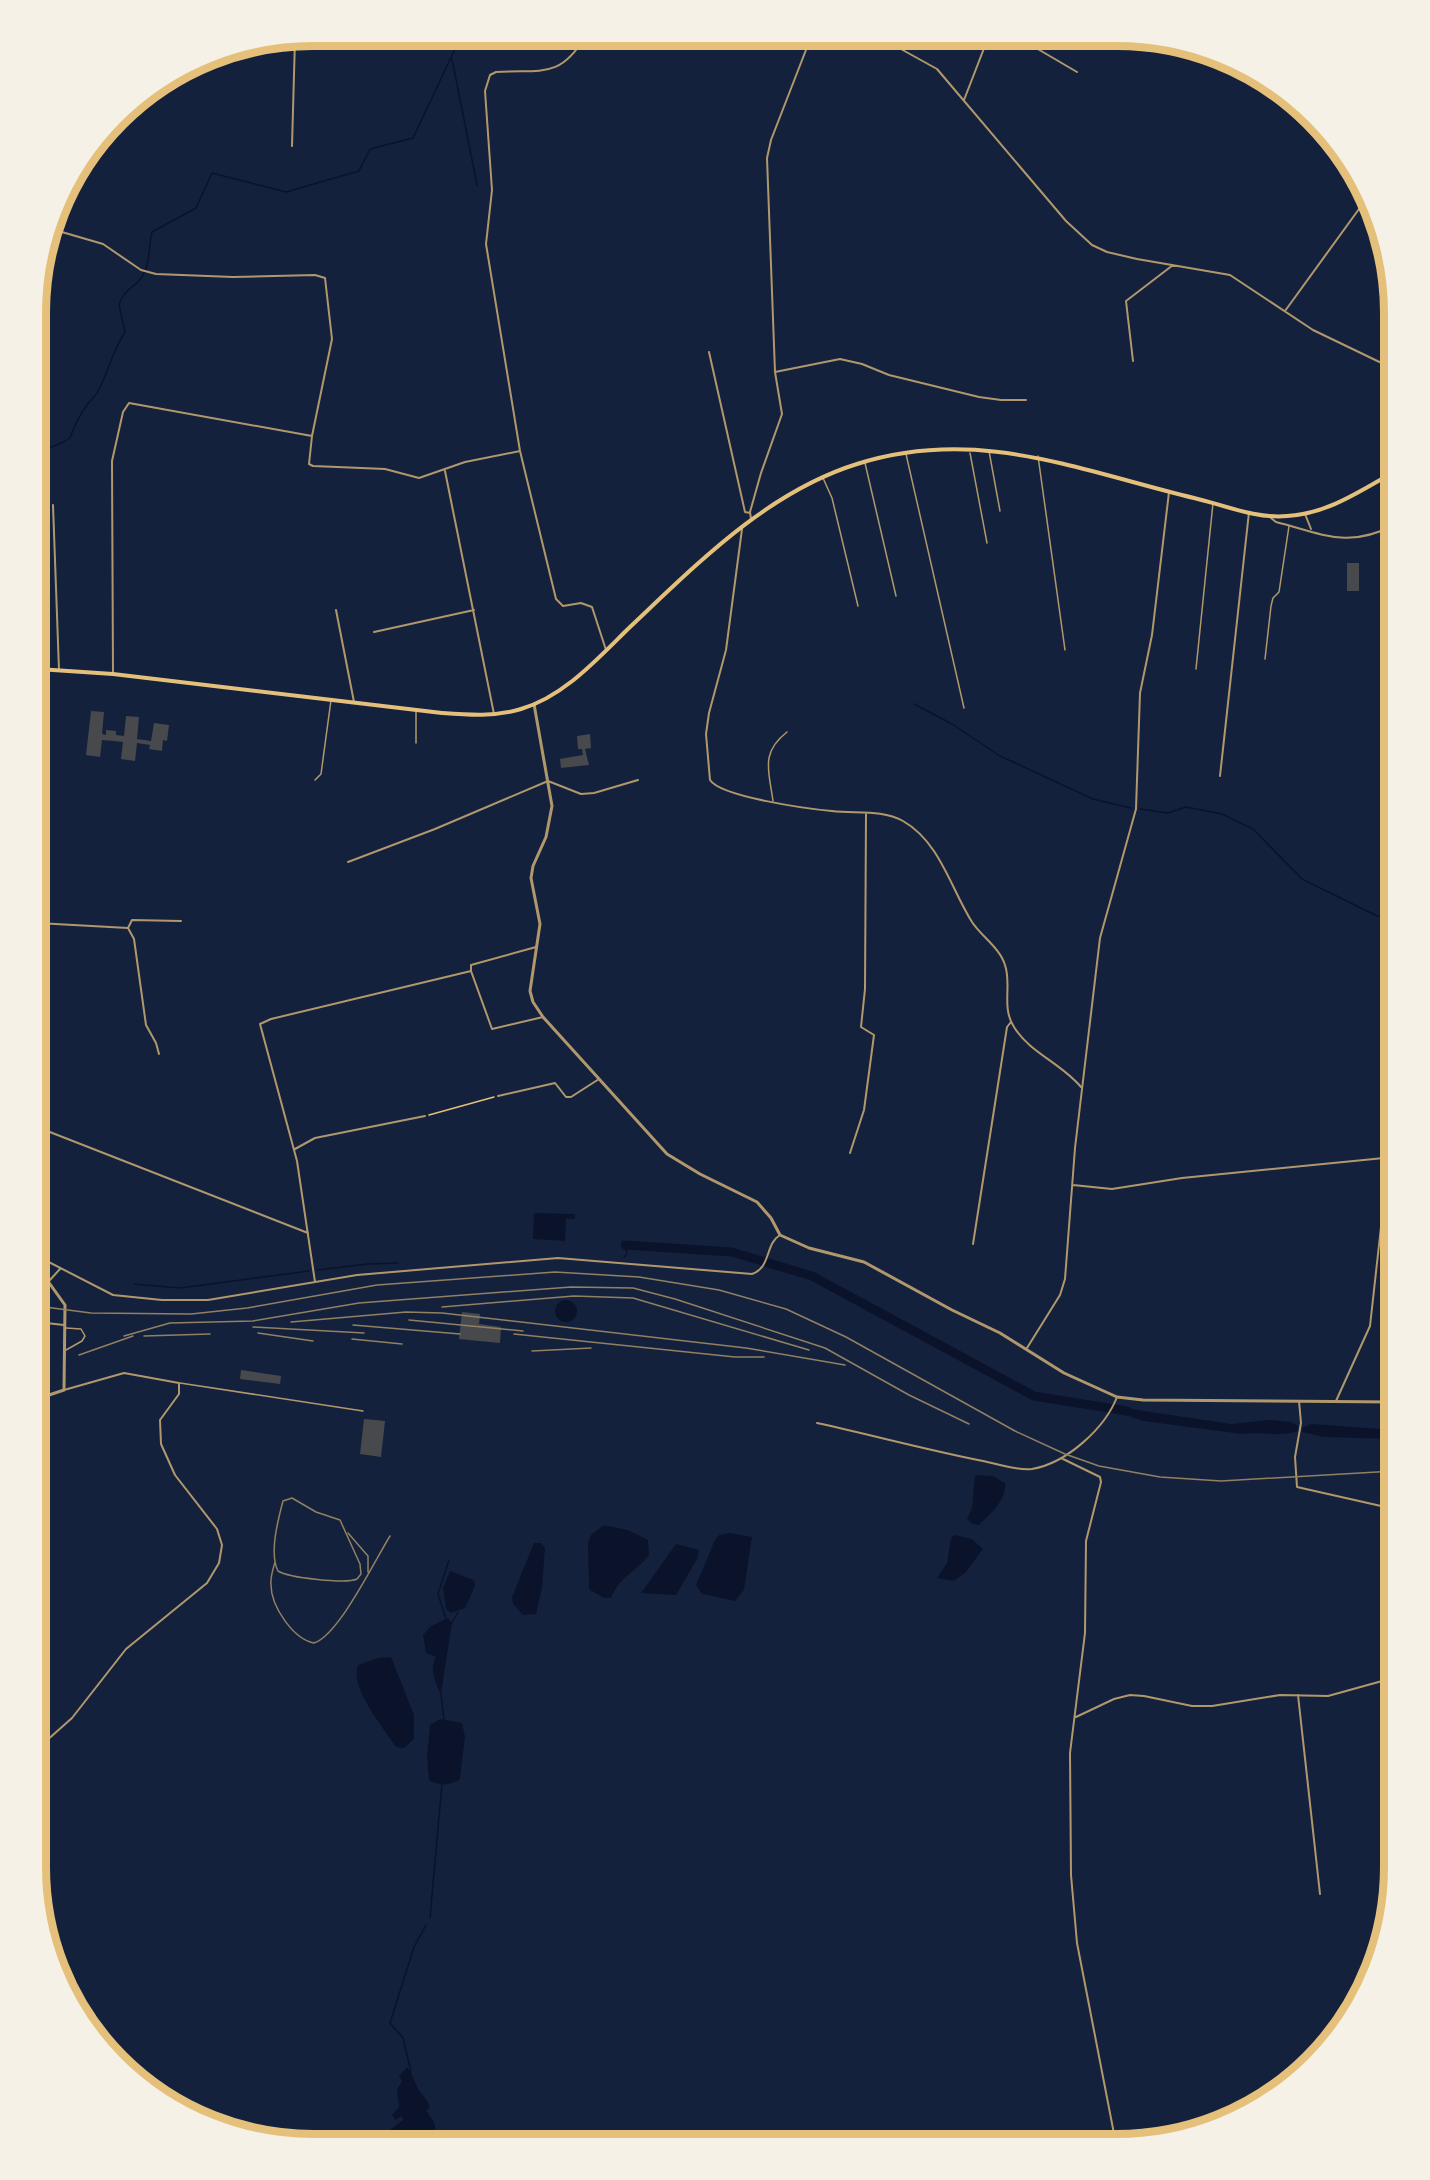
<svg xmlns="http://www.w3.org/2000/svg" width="1430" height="2180" font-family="'Archivo Narrow',sans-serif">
	<rect width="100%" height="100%" fill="#14213d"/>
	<path fill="#0b132b" d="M534,1213L575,1214V1219H566L565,1241L533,1239Z
		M555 1311a11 11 0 1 1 22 0a11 11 0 1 1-22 0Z
		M1118,1407L1231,1424L1269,1420L1291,1422L1298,1426V1431C1281,1438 1260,1431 1242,1434L1144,1421L1115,1412Z
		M1312,1424L1394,1430V1439L1323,1437L1302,1432L1303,1427Z
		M975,1475L993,1476L1005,1483C1007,1500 990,1514 979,1525L972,1524L967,1519L972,1508Z
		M604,1525L628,1530L648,1540L649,1555C635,1573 621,1575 611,1598H604L589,1589L588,1543L591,1535Z
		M730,1533L752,1537L744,1590L735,1601L702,1594L696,1585L715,1540L719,1535Z
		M955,1535L972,1539L983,1549L966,1572L954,1581L937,1578L947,1563L951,1538Z
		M534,1543H541L545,1548L542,1588L536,1614L523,1615L513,1604L512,1597Z
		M676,1544L699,1550L697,1559L676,1595L641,1593Z
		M450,1571L474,1580L475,1586L465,1608L451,1613L446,1609L443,1588Z
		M448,1618L452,1623L441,1694C435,1682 429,1669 436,1657L426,1653L423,1635L431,1626Z
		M391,1657L414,1715V1739L404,1748L396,1747C384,1729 349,1687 358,1665L378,1658Z
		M440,1719L462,1723L465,1737L460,1779C452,1786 438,1786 429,1780L427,1757L430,1725Z
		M407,2067C413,2074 414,2082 419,2090C423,2096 427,2099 430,2107L426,2111C436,2123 438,2128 432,2142H394L391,2129L403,2120L402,2116L395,2120L392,2115L399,2107L397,2090L402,2081L399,2076Z"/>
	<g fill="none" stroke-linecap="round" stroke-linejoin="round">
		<path stroke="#0b132b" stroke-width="1.5" d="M452,59L477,185
			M38,465C47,441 51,451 70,438C74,426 79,416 87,405C90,400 96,396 98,391C109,371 112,351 125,332L119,305C124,288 135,288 142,277C151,262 148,248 152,232L196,208L212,173L286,192L359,171L370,149L413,138L455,49L452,36
			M914,704L952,724L1000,756L1093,799L1131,808
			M1140,809L1168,813L1186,807L1222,814L1253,829L1302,879L1375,915L1394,920
			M624,1257L627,1254L625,1245
			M317,1270L368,1264L398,1263
			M134,1284L180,1288L309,1271
			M446,1619L438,1594L449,1560
			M452,1623L458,1612
			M441,1694L444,1720
			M430,1918L442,1784
			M411,2072L403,2038L390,2023L414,1947L426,1925"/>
		<path stroke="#0b132b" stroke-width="9" d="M625,1245L732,1252L812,1276L1034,1396L1127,1411"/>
	</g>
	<path fill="#48494c" d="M1347,563H1359V591H1347Z
		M91,711L104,712L102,734L106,735V730L116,731V735L124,736L126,716L139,717L137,739L151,741L154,723L169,725L167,741L163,740L162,751L149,749L150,745L137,743L135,761L121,759L123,742L114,741L102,740L100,757L86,755Z
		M590,734L591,748L585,749L589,765L561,768L560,759L583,755L582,749H578L577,736Z
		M462,1312L480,1314L479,1324L501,1327L500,1343L459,1339Z
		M241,1370L281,1376L280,1384L240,1379Z
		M364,1419L385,1421L381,1457L360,1454Z"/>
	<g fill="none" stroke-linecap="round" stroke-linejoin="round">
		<path stroke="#e5c07b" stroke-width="1.5" d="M429,1115L494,1097"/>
		<path stroke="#b1986c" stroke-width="1.5" d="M989,451L1000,511
			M970,453L987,543
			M906,454L964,708
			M1038,456L1065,650
			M865,463L896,596
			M823,478L832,498L858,606
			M1265,659L1271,606L1273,598L1279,592L1289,526
			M1196,669L1213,503
			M416,743V710
			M315,780L321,774L331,700
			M773,801C769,771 760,753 787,732
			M66,1328L81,1329L85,1336L82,1341L66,1350
			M180,1383L363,1411"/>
		<path stroke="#b1986c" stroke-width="2" d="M585,37C559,80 540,69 496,72L490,75L485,91L492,190L486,244L520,451L556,599L563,606L581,603L592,607L606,650
			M881,38L937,69L1066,221L1092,245L1107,252L1137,259L1230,275L1313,330L1394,369
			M1019,38L1077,72
			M964,100L988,38
			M292,146L295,39
			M55,230L103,244L141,270L156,274L233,277L315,275L325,278L332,339L312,436
			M1285,311L1367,198
			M709,352L745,512L750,513
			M1133,361L1126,301L1173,265
			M775,372L840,359L862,364L889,375L979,397L1001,400H1026
			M445,471L494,714
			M53,505L59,670
			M1305,514L1311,529
			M1271,518L1276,522C1323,534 1348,549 1394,525
			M751,519L750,512L761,473L782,414L775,372L767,158L771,140L811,37
			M742,529L726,650L709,713L706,734L710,780C721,797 809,809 832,811C855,814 882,809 903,821C940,842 951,889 972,922C981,936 1000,948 1005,965C1012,985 1001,1007 1014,1027C1030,1053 1061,1063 1081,1087
			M336,610L354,702
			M374,632L474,610
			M113,674L112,461L123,412L129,403L312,436L309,464L313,466L385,469L419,478L465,462L520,451
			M1220,776L1249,512
			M348,862L435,829L548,781L581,794L594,793L638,780
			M37,923L128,928L134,939L146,1025L156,1043L159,1054
			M128,928L132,920L181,921
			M471,971L492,1029L543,1017
			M498,1096L555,1083L566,1097H571L599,1079
			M37,1127L308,1233
			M295,1149L315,1138L425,1116
			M850,1153L864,1110L874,1035L861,1027L865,989L866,813
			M1073,1185L1112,1189L1182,1178L1394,1157
			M973,1244L1007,1027L1011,1022
			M37,1256L113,1295L162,1300H208L357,1275L558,1258L752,1274C771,1268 765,1244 780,1235
			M49,1281L60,1269
			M315,1282L297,1161L260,1024L271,1019L471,971V965L536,947
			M37,1322L64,1325
			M1027,1348L1060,1295L1065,1279L1075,1148L1100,938L1136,809L1140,693L1152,635L1169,492
			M1299,1401L1301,1423L1295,1457L1297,1487L1381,1506L1394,1515
			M1336,1401L1370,1326L1394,1110
			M817,1423C872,1435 927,1450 983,1461C998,1464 1017,1471 1032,1469C1067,1463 1105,1428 1117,1397
			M1061,1458L1100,1477L1101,1482L1086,1541L1085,1633L1070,1753L1071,1875L1077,1943L1116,2144
			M1298,1695L1320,1894
			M1076,1717L1114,1699L1130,1695L1144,1696L1192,1706H1212L1280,1695L1328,1696L1393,1678
			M36,1750L72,1718L126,1649L207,1583L219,1563L222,1545L217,1529L175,1475L161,1444L160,1420L179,1394V1383L124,1373L64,1390"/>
		<path stroke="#b1986c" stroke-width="3" d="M534,704L552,806L546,837L533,866L531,878L540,924L530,991L533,1002L543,1017L667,1154L700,1174L757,1202L771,1218L780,1235L809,1248L864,1262L952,1310L1000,1333L1064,1373L1117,1397L1143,1400L1394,1402
			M37,1399L64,1390L65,1305L37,1266"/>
		<path stroke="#e5c07b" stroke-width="4" d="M38,669L113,674L442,713C469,715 495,717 521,709C565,696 599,657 630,627C697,564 767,492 857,464C977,426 1078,470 1194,498C1224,505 1256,519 1287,516C1327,514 1360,491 1394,472"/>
		<path stroke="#918062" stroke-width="1.5" d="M37,1306L91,1313L191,1314L247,1308L377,1285L555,1272L639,1277L719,1290L786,1309L846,1337L1015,1431L1065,1454L1099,1466L1160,1477L1221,1481L1394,1471
			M442,1307L574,1296L633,1298L809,1350
			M409,1320L523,1331
			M291,1322L406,1312L442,1313L746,1348L845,1365
			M353,1325L460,1334
			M253,1327L364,1333
			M258,1333L313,1341
			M514,1334L735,1357H764
			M124,1336L170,1323L253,1321L359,1303L571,1287L633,1288L675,1299L825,1348L909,1395L969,1424
			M144,1336L210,1334
			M352,1339L402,1344
			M532,1351L591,1348
			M79,1355L133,1336
			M292,1498L316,1512L340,1520L360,1564L361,1574L357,1579C346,1584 289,1578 278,1571C269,1553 278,1520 283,1501Z
			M348,1533L368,1556V1572
			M275,1562C273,1569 270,1578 271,1585C271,1606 293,1639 314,1643C339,1635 375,1560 390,1536"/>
	</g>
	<path d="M0 0H1430V2180H0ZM313 46H1117A267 267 0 0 1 1384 313V1867A267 267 0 0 1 1117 2134H313A267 267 0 0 1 46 1867V313A267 267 0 0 1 313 46Z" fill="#f6f1e7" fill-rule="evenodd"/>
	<path fill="none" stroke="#e5c07b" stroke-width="8" d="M313 46H1117A267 267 0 0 1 1384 313V1867A267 267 0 0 1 1117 2134H313A267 267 0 0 1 46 1867V313A267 267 0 0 1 313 46Z"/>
</svg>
